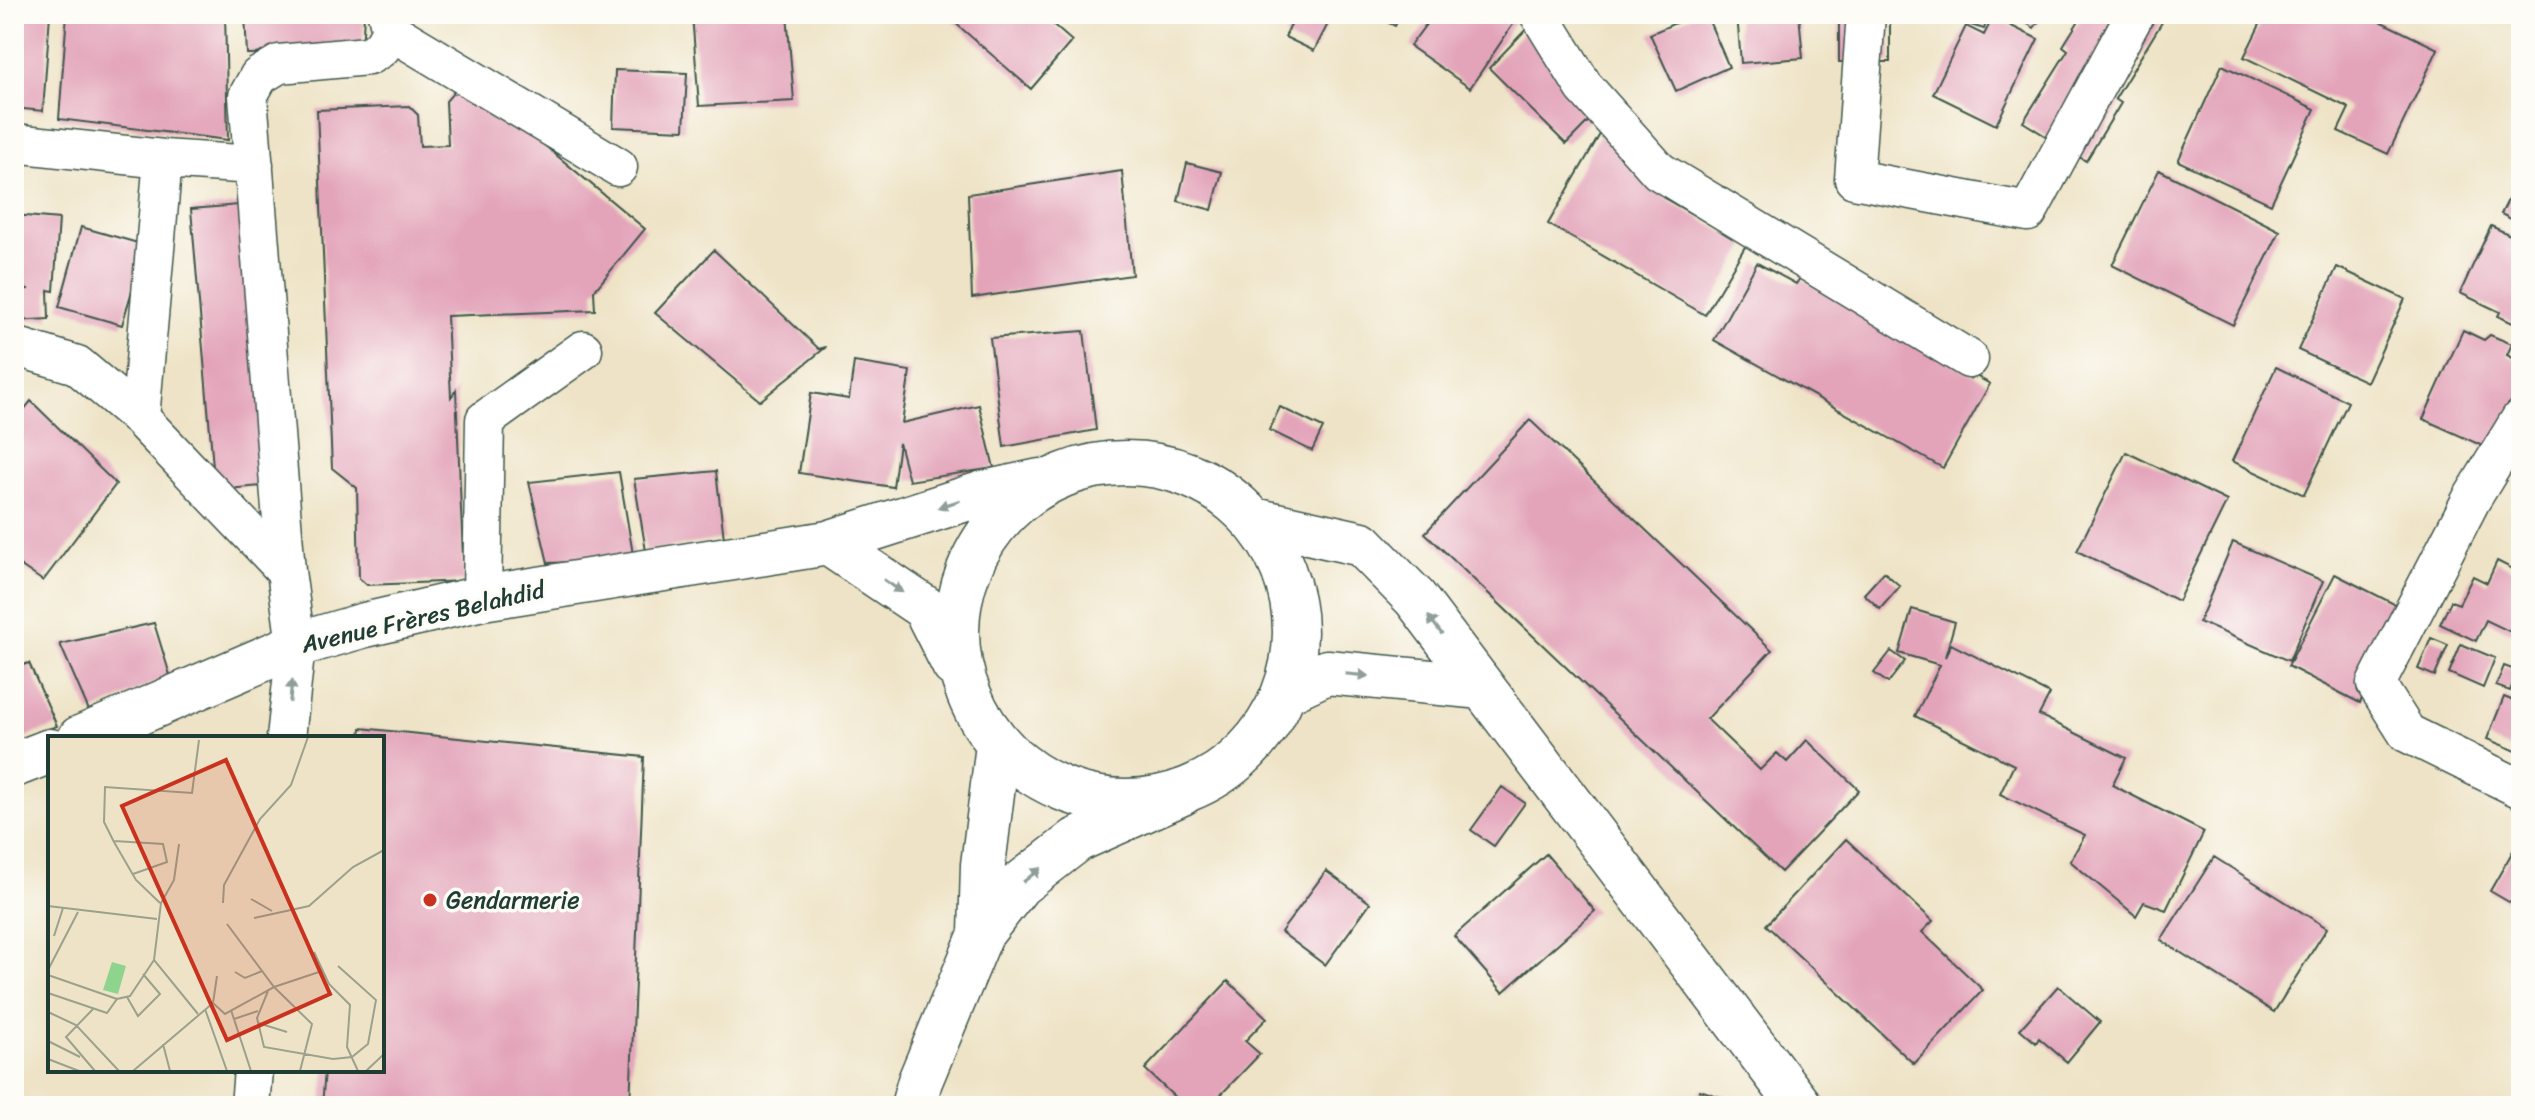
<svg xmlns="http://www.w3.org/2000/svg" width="2535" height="1120" font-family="Sriracha,sans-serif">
	<rect width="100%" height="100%" fill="#fdfcf7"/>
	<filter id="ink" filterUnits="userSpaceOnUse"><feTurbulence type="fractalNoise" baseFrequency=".0125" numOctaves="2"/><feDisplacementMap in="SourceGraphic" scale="16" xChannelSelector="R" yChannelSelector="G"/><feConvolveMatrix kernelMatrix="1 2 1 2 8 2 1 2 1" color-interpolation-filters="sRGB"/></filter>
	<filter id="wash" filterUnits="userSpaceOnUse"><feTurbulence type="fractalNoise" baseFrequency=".006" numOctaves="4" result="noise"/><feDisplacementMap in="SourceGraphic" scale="32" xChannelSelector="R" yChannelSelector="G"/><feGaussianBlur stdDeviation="1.8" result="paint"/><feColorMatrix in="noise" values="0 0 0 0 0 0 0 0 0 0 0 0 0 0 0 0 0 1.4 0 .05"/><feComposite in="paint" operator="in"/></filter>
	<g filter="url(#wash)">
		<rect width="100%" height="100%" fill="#eee3c6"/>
		<g id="blocks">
			<path fill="#e3a4ba" d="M14,14H50L43,111L14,108Z
				M67,14H225L228,140L59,119Z
				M245,14H364L362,52L247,54Z
				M692,14H787L794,101L699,106Z
				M959,14H1041L1072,41L1031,89L953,21Z
				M1296,14H1333L1314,51L1285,37Z
				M1371,14H1401L1395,26Z
				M1428,14H1520L1470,88L1410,46L1432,16Z
				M1696,14H1706L1729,67L1676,91L1650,34Z
				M1737,14H1799L1803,58L1741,63Z
				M1946,14H1989L1984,29L1945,17Z
				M2012,14H2044L2034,28Z
				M2083,14H2167L2115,99L2121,103L2086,161L2023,122L2068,50L2063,46Z
				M2265,14H2365L2438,49L2388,154L2338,131L2349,108L2244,57Z
				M1993,17L2038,39L1996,125L1933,94L1966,26L1984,35Z
				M1536,19L1614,95L1566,144L1489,68Z
				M1839,22H1890V62H1839Z
				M2222,65L2315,109L2271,204L2178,161Z
				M615,70L687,73L684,130L613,127Z
				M465,79L645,229L594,291L595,310L447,316L451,397L456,390L464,581L367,585L359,578L357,488L332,468L317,110L409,106L418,115L420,146L448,145L446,101Z
				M1603,129L1679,174L1664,198L1746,245L1705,315L1548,224Z
				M1187,163L1222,172L1212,210L1178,201Z
				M2159,170L2280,231L2233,325L2112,265Z
				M1122,171L1132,275L972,298L968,194Z
				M2521,174V224L2501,214Z
				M251,204L274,485L215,490L191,209Z
				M14,215L59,219L54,291L48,290L49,319L15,321L14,290L29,289L14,288Z
				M2491,226L2521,240V327L2498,316L2500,312L2460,293Z
				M81,227L145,245L122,325L59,307Z
				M714,250L819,349L826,347L760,401L655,313Z
				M1757,263L1796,284L1800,278L1990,384L1943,468L1714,340Z
				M2337,267L2405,299L2367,382L2298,350Z
				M2463,330L2484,340L2490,335L2512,344L2507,355L2521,362V404L2498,453L2423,419Z
				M1084,331L1096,430L1004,447L990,338Z
				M854,362L910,371L902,423L979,405L994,468L909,481L899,443L893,487L799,473L811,393L849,399Z
				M2276,367L2348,402L2304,495L2232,461Z
				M31,401L116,484L43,581L14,561V422Z
				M1280,407L1323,428L1312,451L1269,430Z
				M1530,420L1772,650L1707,719L1760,770L1777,753L1787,762L1807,740L1859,790L1781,872L1425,533Z
				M2126,452L2227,501L2178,601L2077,551Z
				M716,471L724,539L646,551L634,479Z
				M619,472L634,560L548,563L529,482Z
				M2233,542L2323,581L2289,661L2199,622Z
				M2497,561L2521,573V631L2519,636L2486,620L2476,641L2440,624L2451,601L2459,604L2473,576L2487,583Z
				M1884,572L1900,586L1880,609L1864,594Z
				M2335,574L2400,607L2360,703L2288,666Z
				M1912,609L1955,622L1945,657L1951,644L2050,694L2039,715L2126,758L2112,785L2204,832L2166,910L2144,902L2136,916L2070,861L2085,835L2000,794L2014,765L1915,716L1940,665L1899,653Z
				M154,623L170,675L90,713L60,644Z
				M2431,638L2448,645L2435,676L2418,669Z
				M2461,644L2495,658L2483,688L2449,673Z
				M1891,651L1905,661L1888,683L1874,673Z
				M29,663L57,726L14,741V668Z
				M2504,666L2518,671L2510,691L2496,686Z
				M2504,697L2521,704V753L2487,739Z
				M361,728L644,757L630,1106H322L325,1070H382V738H360Z
				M1502,787L1525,803L1494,846L1471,830Z
				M2521,837V909L2490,891Z
				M1846,839L1933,921L1922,932L1983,990L1914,1064L1766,925Z
				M1546,854L1595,911L1503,992L1454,936Z
				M2214,857L2327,928L2274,1012L2161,940Z
				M1326,871L1370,903L1325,965L1281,932Z
				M1228,981L1267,1018L1245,1041L1260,1054L1210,1106H1184L1145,1069Z
				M2058,986L2100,1022L2067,1062L2039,1038L2036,1043L2020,1029Z
				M1700,1090L1738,1103L1736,1106H1694Z"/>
		</g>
	</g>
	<g filter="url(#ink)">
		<use href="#blocks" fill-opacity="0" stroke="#3e564a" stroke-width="2"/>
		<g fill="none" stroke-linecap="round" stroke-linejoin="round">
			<g stroke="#3e564a" stroke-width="41">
				<path id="street" d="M1539,14L1584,87L1659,171L1969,359
					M1866,14L1854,179L2028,212L2135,14
					M391,31L618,167
					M14,143L163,159L254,165
					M14,346L77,365L140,418L286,571
					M140,418L163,159
					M2521,418L2471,500L2376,684L2407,733L2521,789
					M482,598L485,420L583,350
					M286,738L296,645L286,571L248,96L259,76L279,64L368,56L381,48L391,31L387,14
					M250,1106L253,1070"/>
			</g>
			<g stroke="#3e564a" stroke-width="47">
				<path id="primary" d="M957 632a169 169 0 1 1 338 0a169 169 0 1 1-338 0Z
					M1254,520L1362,544L1415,598L1800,1106
					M828,543L925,608L954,665
					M1284,692L1327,672L1482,687
					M80,738L296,645L365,625L482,598L828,543L984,493L1040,481
					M14,765L50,751"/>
			</g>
			<g stroke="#3e564a" stroke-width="47">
				<path id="highway" d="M981,934L983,865L998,745
					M913,1106L920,1081L981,934L1019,885L1077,840L1182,793"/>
			</g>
			<use href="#street" stroke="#fff" stroke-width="38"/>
			<use href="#primary" stroke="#fff" stroke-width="44"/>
			<use href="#highway" stroke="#fff" stroke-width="44"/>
		</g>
		<defs><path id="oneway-solid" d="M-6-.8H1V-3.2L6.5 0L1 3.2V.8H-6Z" transform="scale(2)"/></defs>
		<g fill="#8f9e9a">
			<use href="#oneway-solid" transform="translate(949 504) rotate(162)"/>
			<use href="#oneway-solid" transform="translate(893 586) rotate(34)"/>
			<use href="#oneway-solid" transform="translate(1435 625) rotate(-127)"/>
			<use href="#oneway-solid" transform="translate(1357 675) rotate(6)"/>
			<use href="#oneway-solid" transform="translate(291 691) rotate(-84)"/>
			<use href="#oneway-solid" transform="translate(1032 875) rotate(-38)"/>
		</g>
	</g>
	<circle fill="#c8321e" stroke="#fdfcf7" stroke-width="3" cx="430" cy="900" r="8"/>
	<g text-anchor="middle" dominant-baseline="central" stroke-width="7" stroke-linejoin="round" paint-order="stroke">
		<g font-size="24" fill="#1f3d34" stroke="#fdfcf7">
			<text transform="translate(423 617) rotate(-13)">Avenue Frères Belahdid</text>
		</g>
		<g font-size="24" fill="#1f3d34" stroke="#fdfcf7" text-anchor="start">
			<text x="446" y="900">Gendarmerie</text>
		</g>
	</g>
	<g transform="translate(48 736)">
		<rect width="336" height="336" fill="#eee3c6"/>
		<path d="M64,226L78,230L70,258L55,254Z" fill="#8ed48e"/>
		<path fill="none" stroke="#9ba18c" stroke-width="2" d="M66,105L115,108L119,126L85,138M66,106L56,86L57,51L144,57L151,4M66,106L88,144L112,167M131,108L126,144L113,167L106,224L150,278M203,163L224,175M175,167L176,149L212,83L243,49L260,1M0,170L109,183M206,182L261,170L305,131L336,114M179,188L226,251L264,288L252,335M6,200L15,172M266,216L281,248L302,269L299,311L310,335M0,234L30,176M187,236L197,242L214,235M0,239L69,263M220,255L209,282L216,311L285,323L304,321L320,308L328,264L290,230M0,257L59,277L69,263L82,260L106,224M79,261L90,280L112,258L95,238M165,267L169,240M46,272L18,301L47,335M157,273L179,335M183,274L203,335M0,276L28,289L71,335M186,283L210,275M210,287L239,296M0,305L32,321M115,308L122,335M0,323L31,335M85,335L165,267L177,278L226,251L274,235M318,335L336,318"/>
		<path fill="#c8321e" fill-opacity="0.15" stroke="#c8321e" stroke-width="4" d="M178,24L282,258L179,304L74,70Z"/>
		<rect width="336" height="336" fill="none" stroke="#1f3d34" stroke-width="4"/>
	</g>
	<rect width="2535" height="1120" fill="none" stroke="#fdfcf7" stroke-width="48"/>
</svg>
